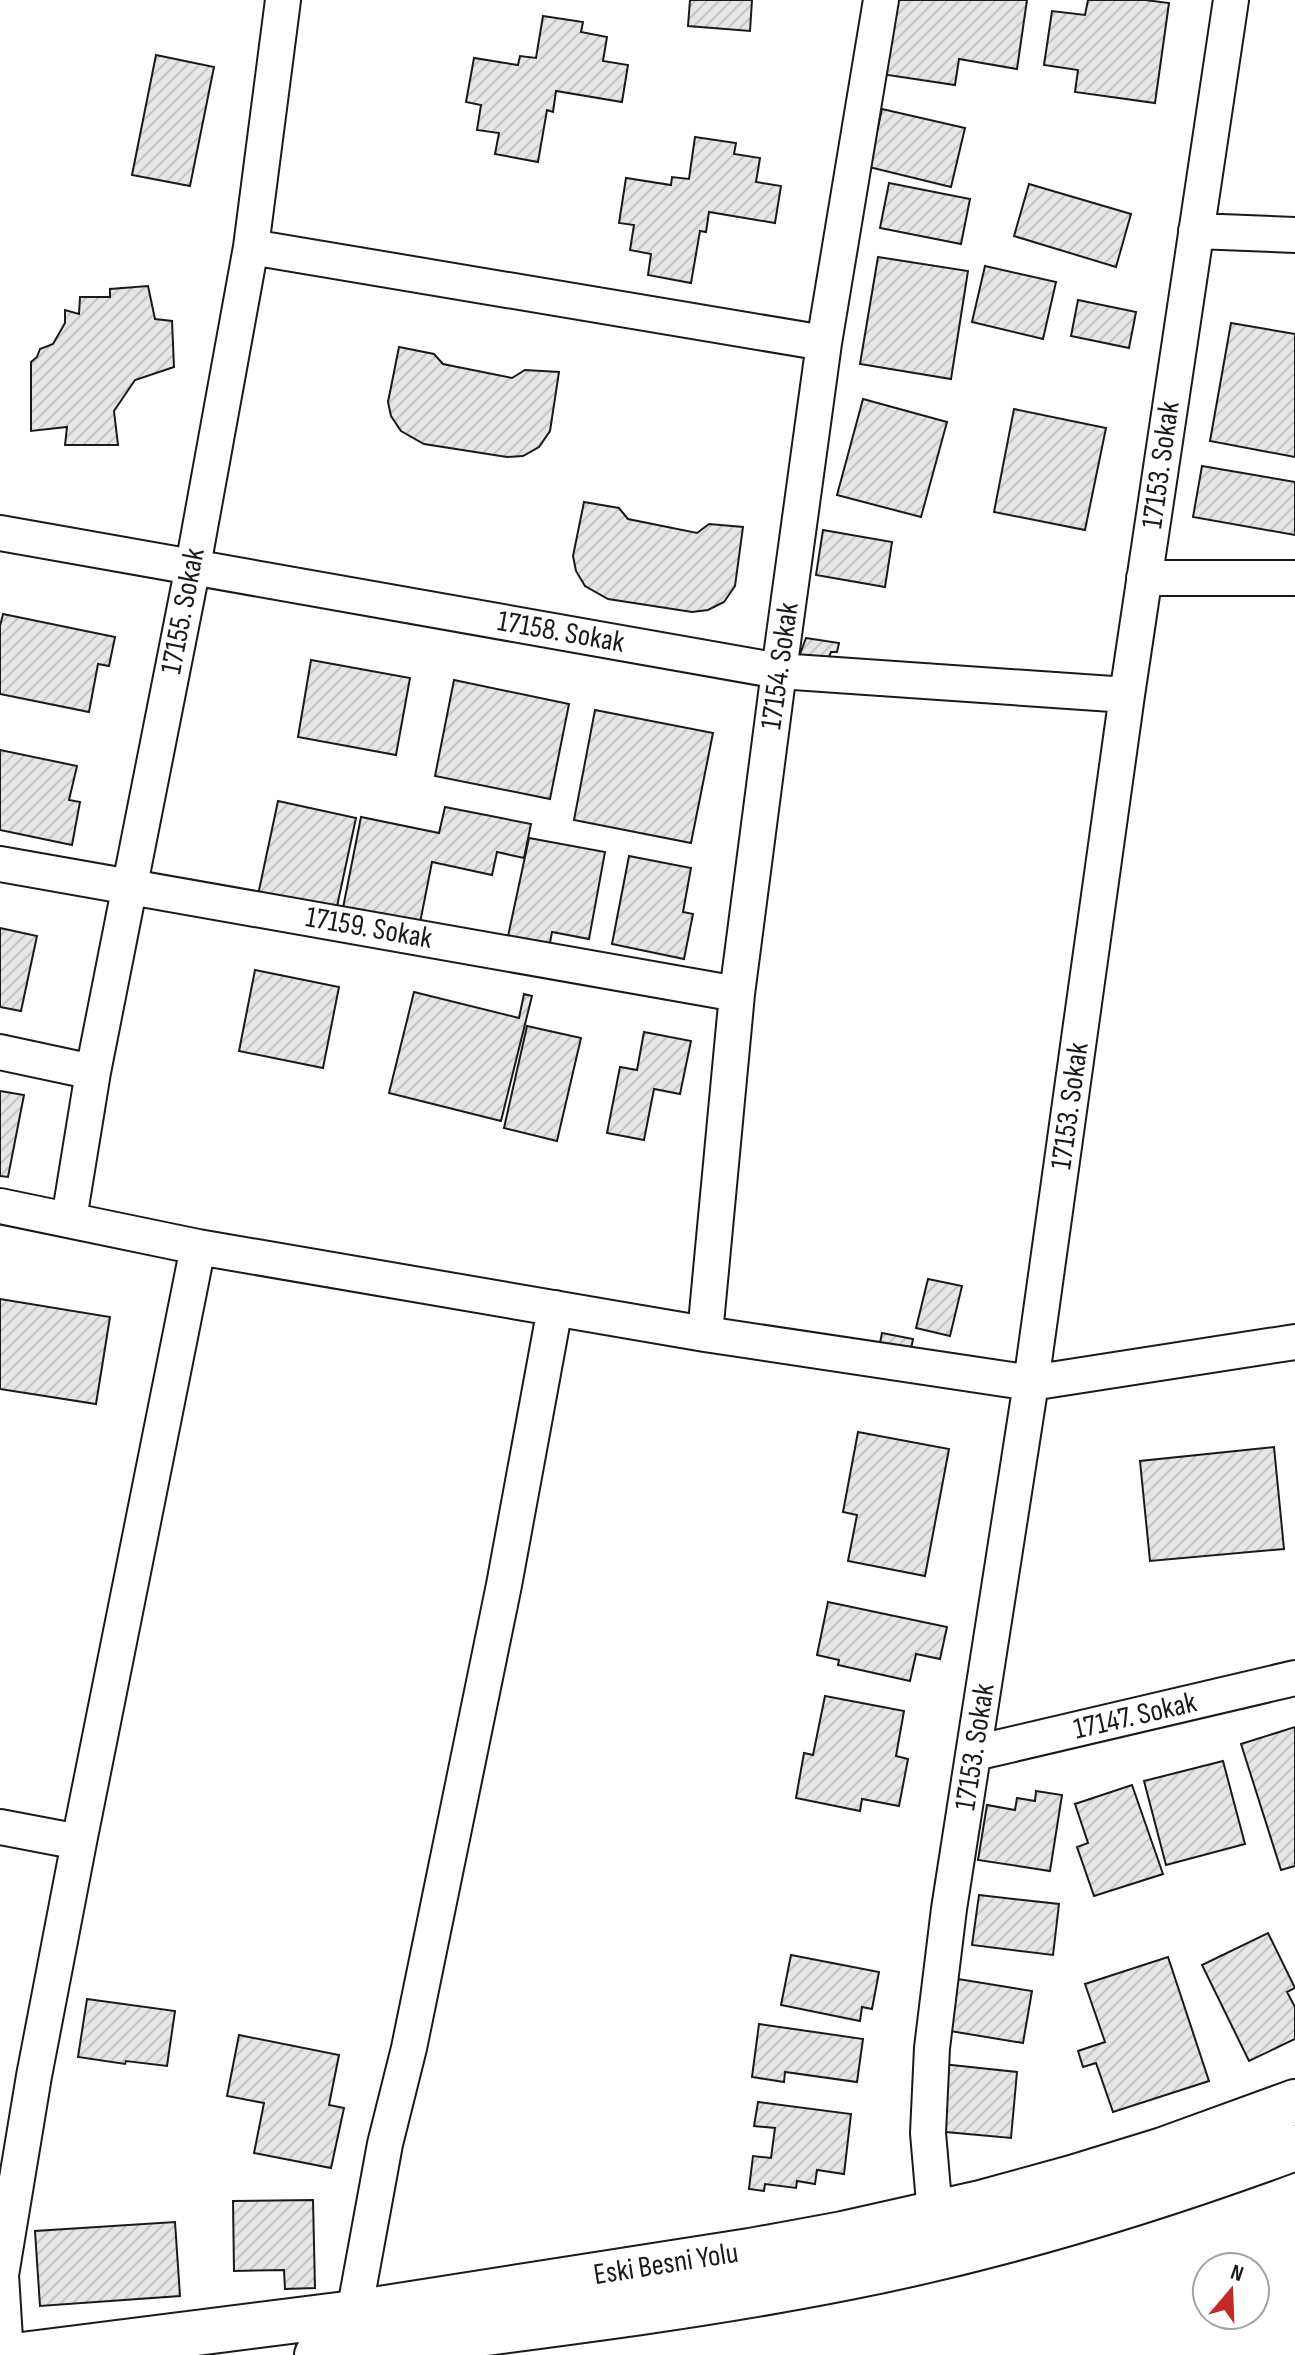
<svg xmlns="http://www.w3.org/2000/svg" width="1295" height="2355" font-family="'Sofia Sans Condensed',sans-serif">
	<defs>
		<pattern id="building-hatch" width="6" height="6" patternUnits="userSpaceOnUse" patternTransform="scale(2)"><rect width="6" height="6" fill="#e6e6e6"/><path d="M-1 1l2-2M0 6l6-6M5 7l2-2" fill="none" stroke="#c5c5c5"/></pattern>
	</defs>
	<rect width="100%" height="100%" fill="#fff"/>
	<path fill="url(#building-hatch)" stroke="#1a1a1a" stroke-width="2" d="M690,0H752L750,31L688,26Z
		M891,0H1027L1017,69L959,59L955,85L881,74Z
		M1088,0H1145L1169,3L1155,103L1075,92L1078,70L1044,65L1052,11L1085,15Z
		M543,16L583,22L581,32L607,37L603,61L628,65L622,102L556,91L553,112L547,110L538,162L495,154L499,133L477,130L481,105L466,102L474,58L518,65L520,56L536,58Z
		M156,55L214,67L190,186L132,175Z
		M882,109L965,128L951,187L869,167Z
		M695,137L736,143L734,154L760,158L756,182L781,186L775,223L709,212L706,232L700,231L691,283L648,275L651,254L630,250L634,225L619,223L626,178L671,185L672,177L689,179Z
		M889,183L970,199L961,244L880,228Z
		M1029,184L1131,214L1116,267L1014,236Z
		M878,257L968,271L951,379L860,364Z
		M985,266L1056,282L1043,339L972,322Z
		M148,286L155,319L172,321L174,367L135,380L114,411L118,445H65L67,427L31,431V362L37,357L40,349L53,344L65,323V310L79,314L80,297H110V289Z
		M1078,300L1136,312L1129,348L1071,336Z
		M1231,323L1295,334V457L1210,441Z
		M399,347L434,354L443,364L512,378L525,370L559,372L550,431L539,447L523,456L507,457L424,444L401,431L391,416L388,402Z
		M863,399L947,422L921,517L837,495Z
		M1014,409L1106,428L1085,530L994,512Z
		M1202,466L1295,482V535L1193,517Z
		M584,502L619,508L628,519L697,533L709,524L743,527L735,586L724,602L708,610L692,612L608,599L585,586L576,571L573,556Z
		M823,530L892,542L885,587L816,575Z
		M3,614L115,637L109,666L98,664L89,712L0,694V626Z
		M806,638L839,643L837,652H831L824,669L797,662Z
		M311,660L410,678L396,755L298,737Z
		M454,680L569,704L550,799L435,776Z
		M595,710L713,733L691,843L574,820Z
		M0,750L77,766L69,800L80,802L72,845L0,830Z
		M278,801L356,818L336,911L258,895Z
		M445,807L531,824L524,858L497,852L492,875L432,862L419,928L342,913L361,817L439,833Z
		M529,838L605,852L589,939L552,932L549,948L507,941Z
		M629,856L691,868L683,912L693,914L684,959L612,944Z
		M0,928L37,936L21,1011L0,1007Z
		M255,970L339,987L323,1068L239,1051Z
		M414,992L519,1018L524,994L532,996L501,1121L389,1093Z
		M527,1026L581,1038L557,1141L504,1128Z
		M644,1032L691,1041L680,1094L654,1089L644,1140L607,1133L620,1067L637,1070Z
		M0,1091L24,1095L8,1177L0,1176Z
		M928,1279L962,1286L950,1336L916,1328Z
		M0,1299L110,1317L96,1404L0,1389Z
		M882,1333L913,1339L910,1354L879,1348Z
		M858,1432L949,1449L925,1576L848,1561L857,1515L843,1512Z
		M1274,1447L1284,1549L1150,1561L1140,1461Z
		M828,1602L947,1627L940,1659L916,1654L910,1681L838,1665L839,1660L817,1655Z
		M825,1696L904,1711L896,1756L908,1759L899,1806L862,1799L860,1811L796,1798L804,1753L813,1755Z
		M1295,1727V1866L1281,1870L1241,1744Z
		M1223,1761L1245,1844L1166,1865L1144,1781Z
		M1132,1785L1163,1874L1094,1896L1077,1847L1088,1843L1075,1804Z
		M1036,1791L1062,1795L1050,1871L978,1860L987,1805L1015,1810L1017,1798L1035,1801Z
		M979,1895L1059,1904L1053,1955L972,1945Z
		M1268,1933L1295,1988L1287,1992L1295,2007V2039L1249,2061L1202,1965Z
		M791,1955L879,1972L872,2009L862,2007L860,2021L781,2005Z
		M1168,1957L1209,2081L1113,2112L1096,2063L1083,2067L1078,2051L1105,2042L1085,1984Z
		M958,1979L1032,1991L1023,2043L950,2031Z
		M87,1999L175,2011L167,2066L126,2061L125,2064L78,2057Z
		M759,2024L863,2039L857,2082L785,2072L784,2082L752,2077Z
		M239,2035L339,2055L329,2105L344,2108L331,2168L254,2153L264,2103L227,2096Z
		M942,2064L1017,2072L1011,2138L935,2131Z
		M758,2102L851,2114L844,2174L817,2170L815,2184L797,2181L796,2188L765,2184L764,2191L749,2189L753,2156L771,2158L775,2128L754,2126Z
		M313,2200L315,2288L285,2289L284,2270L234,2271L233,2201Z
		M175,2222L180,2296L40,2306L35,2231Z"/>
	<g fill="none" stroke-linecap="round" stroke-linejoin="round">
		<g stroke="#1a1a1a" stroke-width="38">
			<path id="street" d="M1196,231L1295,235
				M251,247L824,343
				M0,533L779,671L1127,695
				M1144,578H1295
				M0,864L737,994
				M0,1052L93,1072
				M0,1206L198,1247L705,1334L1031,1383L1295,1342
				M69,1219L93,1072L193,566L251,247L283,0
				M705,1334L737,994L779,671L824,343L881,0
				M975,1753L1295,1678
				M0,1827L79,1842
				M935,2214L928,2133L932,2048L949,1909L1031,1383L1127,695L1231,0
				M354,2313L385,2144L409,2048L504,1585L555,1308
				M6,2355L1,2275L34,2076L79,1842L198,1247"/>
		</g>
		<g stroke="#1a1a1a" stroke-width="48">
			<path id="secondary" d="M22,2355L354,2313L750,2251L843,2234L981,2203L1072,2178L1163,2150L1295,2102
				M317,2355C494,2331 673,2312 849,2277C1001,2247 1149,2202 1295,2148"/>
		</g>
		<use href="#street" stroke="#fff" stroke-width="34"/>
		<use href="#secondary" stroke="#fff" stroke-width="44"/>
	</g>
	<g text-anchor="middle" dominant-baseline="central" stroke-width="6" stroke-linejoin="round" paint-order="stroke">
		<g font-size="30" fill="#1a1a1a" stroke="#fff">
			<text transform="translate(1161 465) rotate(-82)">17153. Sokak</text>
			<text transform="translate(183 611) rotate(-79)">17155. Sokak</text>
			<text transform="translate(561 632) rotate(10)">17158. Sokak</text>
			<text transform="translate(780 666) rotate(-82)">17154. Sokak</text>
			<text transform="translate(369 928) rotate(10)">17159. Sokak</text>
			<text transform="translate(1070 1106) rotate(-82)">17153. Sokak</text>
			<text transform="translate(1135 1716) rotate(-13)">17147. Sokak</text>
			<text transform="translate(975 1747) rotate(-81)">17153. Sokak</text>
			<text transform="translate(666 2264) rotate(-9)">Eski Besni Yolu</text>
		</g>
	</g>
	<g transform="translate(1231 2291) rotate(19)"><circle r="38" fill="#ffffff" stroke="#a3a3a3" stroke-width="2"/>
	<path d="M0-6L14 30L0 20L-14 30Z" fill="#c62828"/>
	<text y="-12" font-size="22" font-weight="bold" text-anchor="middle" fill="#1a1a1a">N</text>
	</g>
</svg>
